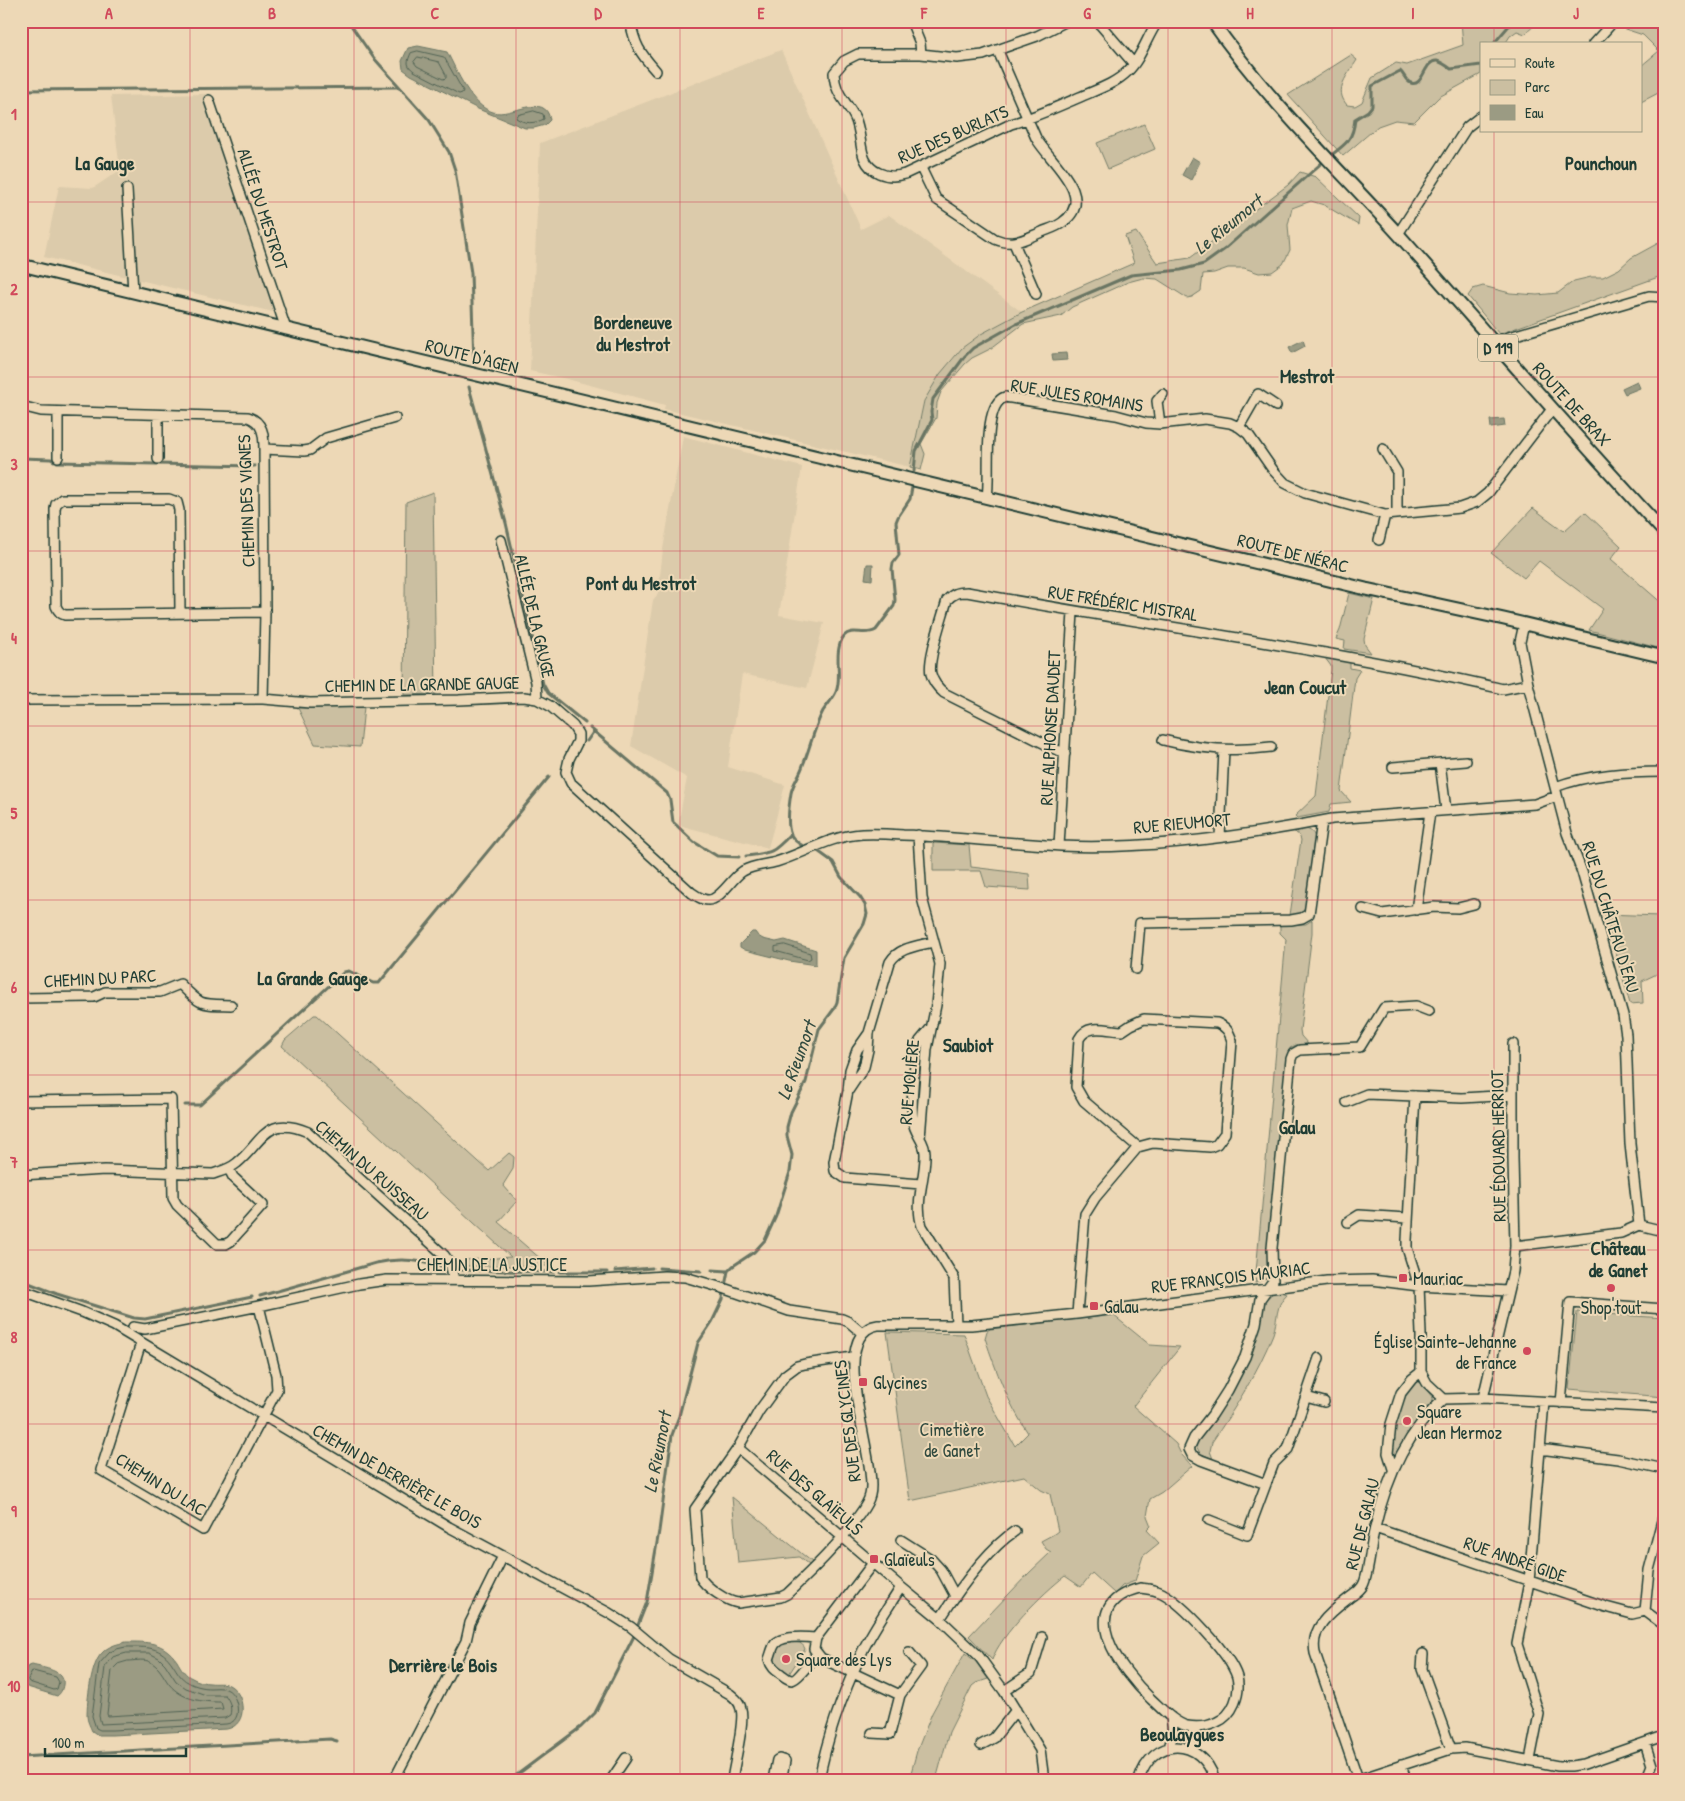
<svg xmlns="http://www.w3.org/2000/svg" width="1685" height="1801" font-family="'Patrick Hand',sans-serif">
	<rect width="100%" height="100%" fill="#edd8b6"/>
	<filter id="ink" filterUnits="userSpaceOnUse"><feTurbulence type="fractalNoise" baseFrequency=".02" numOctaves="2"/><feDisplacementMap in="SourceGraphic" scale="10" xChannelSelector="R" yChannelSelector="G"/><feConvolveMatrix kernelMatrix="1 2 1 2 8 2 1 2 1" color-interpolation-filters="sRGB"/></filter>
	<g filter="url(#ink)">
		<path fill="#dccbab" d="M781,50L861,229L889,215L1022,312L970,341L951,360L924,401L910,467L664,409L665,405L567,379L530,371L540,143Z
			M205,94L277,313L44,257L59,186L93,188L120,170L111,96Z
			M683,436L802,467L779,615L824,623L807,688L742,674L728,767L785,785L768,848L678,825L687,778L631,746L653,600L658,594L663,549Z"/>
		<path fill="#cbbfa1" stroke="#757e6a" d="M1461,21H1539L1525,34L1517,31L1510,36L1505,44H1481V74L1439,97L1414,122L1395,120L1378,126L1343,156L1288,95L1351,55L1357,60C1348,75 1333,89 1347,105L1355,106L1362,102L1372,78L1396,63L1407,65L1463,45Z
			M1624,21H1664V90L1641,102V66L1659,51L1643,35L1619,27Z
			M1144,124L1155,149L1108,169L1097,143Z
			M1300,172L1316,177L1359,218L1358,225L1324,205L1311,201L1292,208L1288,225L1290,250L1283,264L1272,272L1259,273L1244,268H1228L1214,273L1203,274L1201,291L1192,297L1187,298L1157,279L1143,278L1128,282L1072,307L1061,316L1023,324L990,349L972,358L965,364L941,392L937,403L936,418L921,444L925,454L921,470L910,467L924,401L940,374L962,348L981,334L1022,312L1134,263L1125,236L1136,232L1157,263L1190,258L1288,185Z
			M1664,240V275L1499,334L1468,296L1473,289L1483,286L1510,293L1537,295L1558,293L1574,281L1591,277H1603L1619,269L1631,258Z
			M433,492L436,694L404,695L406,502Z
			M1533,508L1564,531L1585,512L1621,546L1611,559L1664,605V647L1662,649L1589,630L1603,609L1539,561L1524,578L1491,553Z
			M1349,593L1374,599L1364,639L1365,645L1371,653L1344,649L1345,641L1336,639L1340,630Z
			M1325,658L1350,662V668L1360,670L1355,678L1341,791L1351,802L1331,804L1329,812L1297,818L1295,816L1316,796L1331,670V666Z
			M364,707L360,747L315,744L298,708Z
			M1306,829C1313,831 1315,835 1315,841L1305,909L1303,913L1290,915L1301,840L1299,835L1293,831Z
			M933,843L969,845L971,867L1029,874L1030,890L986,887L981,871H933Z
			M1605,914L1660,916V927L1664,928V954L1660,958L1661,972L1642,981L1643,1003L1630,1004Z
			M1312,920V933L1300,1030L1301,1036L1308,1044L1296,1045L1290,1048L1287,1055L1269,1248L1268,1274L1267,1278L1255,1283L1286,939L1280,933V925L1306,924Z
			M314,1015H317L489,1171L509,1153L514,1157L513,1169L503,1185L517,1201L498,1222L549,1266H464L465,1260L511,1257L282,1046L285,1040Z
			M1274,1292H1282L1287,1294C1275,1305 1278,1320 1273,1334C1259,1370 1234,1410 1212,1442L1210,1451L1213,1459L1200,1453L1195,1444L1256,1334L1266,1299Z
			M1577,1312L1664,1318V1397L1569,1389Z
			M1113,1315L1150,1345L1180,1347L1133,1406L1176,1444L1181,1454L1192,1466L1162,1492L1150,1499L1147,1516L1151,1526L1147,1530L1159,1543L1143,1556L1135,1581L1122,1586L1115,1594L1092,1573L1081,1587L1065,1576C1044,1592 1000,1635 992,1660L969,1636L1028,1574L1051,1552L1046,1549L1041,1541L1054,1534L1058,1531L1050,1494L1041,1490L1024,1476L910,1501L887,1332L964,1334L986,1396L1015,1446L1028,1433C1008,1403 996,1371 985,1338L987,1331L990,1329Z
			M1415,1381L1421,1383L1433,1398V1401L1408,1432L1396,1460L1391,1458V1455C1395,1429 1398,1402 1415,1381Z
			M732,1497L812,1562L809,1565L799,1557L738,1563Z
			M786,1643C793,1643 802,1640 805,1649L789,1674C781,1674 775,1667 772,1660L777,1647Z
			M965,1653L976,1662L988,1679L976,1683L972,1686L949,1732L936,1780H909L917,1751L932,1713Z"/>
		<path fill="#9b9b83" stroke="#697563" d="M418,46L447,52C457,71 471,106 493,112C510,118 546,91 550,120L545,125L534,128H525L478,109L411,75L403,69L402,61L408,48Z
			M1192,157L1200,162L1191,180L1182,175Z
			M1303,340L1305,346L1292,353L1289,347Z
			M1066,353L1067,360L1053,361L1052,354Z
			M1637,381L1640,388L1625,394L1622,388Z
			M1504,419L1505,426L1491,428L1490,420Z
			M867,564H873L872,580L865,579Z
			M752,932H755L758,936L763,939L776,942L785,940L816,950V965L789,961L745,950L740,947V944Z
			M126,1642C147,1642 163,1641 177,1661C181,1668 185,1675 192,1678C197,1681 204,1683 210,1683C216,1684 223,1682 229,1685C246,1694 248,1725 227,1729L112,1735H98L92,1731C90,1726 87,1721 87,1716C87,1701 91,1663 102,1653C108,1646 117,1644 126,1642Z
			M32,1665C43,1668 66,1670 63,1685C62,1690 61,1693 57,1696L24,1686L22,1682L27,1667Z"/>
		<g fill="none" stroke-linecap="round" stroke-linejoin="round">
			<path stroke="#516354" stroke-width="1" d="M418,51L444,57L463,91L462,93L459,94L414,71C406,65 407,62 411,53Z
				M418,57L439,62L446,75V78L443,79L417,66L414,62Z
				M534,111L543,114L544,119C534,124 525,124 516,118L518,115Z
				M785,945L810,953L811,958L808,960L775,951V947Z
				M126,1647C147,1647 161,1646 173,1665C177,1671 181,1679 188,1682C194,1686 204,1688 210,1688C215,1688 221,1687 226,1689C235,1692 239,1707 237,1715C235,1721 232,1723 226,1724L112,1730H100L96,1728L92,1716L99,1664L110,1652L117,1649Z
				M127,1653H149L159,1658L165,1664L176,1681L186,1688L206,1695H225C230,1701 232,1708 230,1715L225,1718L101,1724L99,1716L105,1667L113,1657Z
				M128,1661C134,1661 142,1659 148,1661C159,1665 163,1676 169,1684C182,1700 202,1702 221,1702L223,1709L108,1716L107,1714L112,1670L118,1664Z
				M33,1671L56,1677L59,1682L57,1689L54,1690L29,1682L28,1680Z"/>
			<path stroke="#697563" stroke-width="3" d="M348,21L373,57L429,120L449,152L455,170L471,273L474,362
				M1496,44L1495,42L1513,21
				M21,90L398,87
				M1330,156C1346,144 1353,140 1355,119L1368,111L1372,106V86L1400,71C1404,74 1406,82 1411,83C1423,88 1424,60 1437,61C1441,62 1447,66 1451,69L1481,65
				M469,387L506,523L543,684L548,693L585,723
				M21,458L51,459L54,461
				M57,462L255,466
				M914,471L916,451L932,420L931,412L933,399L965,356L973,348L1016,324L1131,275L1181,270L1204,264L1225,249L1325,160
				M590,728L667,793L670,800L673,822L694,842L717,856L739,857
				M587,741L594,731
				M805,847C799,844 794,841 791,835C786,824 789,805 791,793C793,783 800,775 803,765C810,748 814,728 823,711C827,705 833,699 836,692C843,676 832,652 844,636C852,627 865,637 876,630L894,606L895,600L892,569L893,563L899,555L896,522L898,517L910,499L912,487
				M746,856C772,853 773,853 791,834
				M185,1105H200L344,972L349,971L373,983H379L549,777
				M659,1268L701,1271
				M460,1270L554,1272
				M712,1270L728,1271
				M615,1271L652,1268
				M560,1272H607
				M21,1280L57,1294L134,1318L145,1319L252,1297
				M725,1286L728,1271L733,1266L754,1252L765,1240L776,1216L790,1172L792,1155L787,1136V1127L791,1112L806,1082L819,1029L834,1009L837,1002L844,958L864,924L867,914L865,905L860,897L841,877L833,862L815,849
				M260,1296L376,1263C404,1257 419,1261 446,1268
				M638,1625L647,1602L659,1531L672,1435L679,1416L698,1343L712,1322L723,1299L724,1290
				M21,1757L330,1739L337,1741
				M510,1780L581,1727L595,1713L634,1636"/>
			<g stroke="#1f3d34" stroke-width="12">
				<path id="minor" d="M630,21C635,45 639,52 656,71
					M911,21L920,43L921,54
					M1067,21L1037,36L983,55L957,58L921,54H858L844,61L834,73C835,95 846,100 855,118C864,137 856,163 879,173C888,177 895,177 905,174L1011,124C1035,117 1057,107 1080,97C1096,90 1115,84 1128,71C1141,59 1147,36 1158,21
					M1097,21L1134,64
					M1593,44L1614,21
					M209,100L286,329
					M921,168L936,199L995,239C1014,247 1024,239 1042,232C1049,229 1057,227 1063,222C1098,197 1048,160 1036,138L998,51
					M127,189L133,292
					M1398,234L1467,127L1481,116
					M1014,243L1036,294
					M1492,342L1649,296L1664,297
					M21,406L41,411L248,417C263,422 264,435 264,449L265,612L263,699
					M58,412V457
					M1160,424L1157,401L1163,394
					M1239,427L1258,394L1276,406
					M264,449L304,451L310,450L326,438L395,418
					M1383,449L1397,472V514
					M158,459V415
					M987,497C991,477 981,405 1005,397L1116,415L1146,423L1160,424L1205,419L1230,423L1239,427L1248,434L1273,470L1285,483L1305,493L1385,515L1460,508L1477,502L1488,493L1552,409
					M501,540L536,682L537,699
					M1379,540L1385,515
					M180,613L179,510L177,502L169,499H62L56,504L55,509L56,606C58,611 60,614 65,615L265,612
					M1524,624L1520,642L1528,684L1567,833L1582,872L1623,1015L1626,1035L1630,1144L1639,1225
					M21,700L263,699L310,703L459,700L524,697L537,699L550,706L573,726L578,734V741L569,759L566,772L571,783L692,893C699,897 705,902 713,899C724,894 732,878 743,871C753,865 765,865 776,862C805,853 830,836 862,834C875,833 889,834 903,835C956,837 1009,843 1061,846C1149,850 1246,836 1332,819L1535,804L1557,796
					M1163,740C1198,749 1234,752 1271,747
					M1065,754L944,693C938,688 933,682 931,674C927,659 943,616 947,600C954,593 958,592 967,592C1146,625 1326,648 1503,689L1528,684
					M1440,763L1446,810
					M1393,767L1466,761
					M1555,787C1590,774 1626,772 1664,772
					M918,835L922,898L940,964L936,1005L927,1049L920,1138
					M1220,837L1224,750
					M1059,846L1073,612
					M1363,909L1382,914L1434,907L1458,908L1474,904
					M1416,910L1430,812
					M1136,969L1140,923L1291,920L1302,918L1309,914L1322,821
					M21,998L94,997L105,992H160L180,984C202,1006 199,1004 231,1005
					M1144,1019L1217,1023C1226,1027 1229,1031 1232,1041L1225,1133L1217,1144L1210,1147L1153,1143L1138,1147L1084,1101L1076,1087L1079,1039C1087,1023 1107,1030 1122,1031L1131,1025Z
					M931,1028L920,1041L916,1050C915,1072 910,1100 913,1121C914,1133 925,1141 925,1153C926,1177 914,1202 922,1226L954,1278L956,1325
					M869,1033L857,1050L850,1070L848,1091L834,1162L835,1171L845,1178L921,1184
					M1513,1044V1158L1515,1246
					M848,1091L864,1067L868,1050L869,1033L890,962C899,947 918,946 933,942
					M1415,1096L1407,1240V1248L1419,1286L1421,1334V1372L1427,1383L1444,1399L1483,1398L1664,1408
					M21,1101L171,1099L173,1198L177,1205L217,1244H226L231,1241L263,1205L233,1177L229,1169
					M1347,1102L1367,1094L1462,1098L1513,1095
					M21,1175L105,1170L213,1174C222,1171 230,1169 237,1163C263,1142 265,1114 308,1132L444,1255L450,1263L454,1280
					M1348,1222L1359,1215L1407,1218
					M1639,1225L1664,1231
					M21,1290L82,1312L114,1326L449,1527L609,1613L631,1627L669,1659L730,1694C735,1698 740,1702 741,1709C745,1721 734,1765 732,1780
					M1077,1314L1085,1214L1095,1198L1138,1147
					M133,1327L145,1329L259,1306L359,1284L387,1280L588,1281L664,1276L685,1277L726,1289L789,1311L842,1319L849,1322L862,1333
					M141,1343L101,1470L203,1530L277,1390L276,1375L259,1306
					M853,1357L805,1364L797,1366L785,1375L759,1411L738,1448L695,1509L700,1577C705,1587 728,1602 738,1603L781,1597L787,1594C812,1570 837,1547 857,1518C862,1511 868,1504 870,1495C879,1462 824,1333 878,1325H971L1077,1314L1327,1281L1372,1280L1419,1286L1508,1291
					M1306,1397L1324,1402
					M1483,1398L1513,1271L1515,1246L1621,1233L1639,1225
					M1561,1403L1570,1302L1664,1309
					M738,1448L901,1587L940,1619L978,1655L1004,1691L1040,1750L1044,1780
					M1540,1449L1618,1459L1664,1469
					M1393,1469L1388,1453L1391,1424L1401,1393L1412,1379L1421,1372
					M1266,1484L1274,1463L1288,1449L1319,1358
					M1664,1513L1649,1570L1645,1611L1664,1625
					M1209,1520L1247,1535L1266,1484L1201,1460L1192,1455L1189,1449L1194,1438L1212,1415L1228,1390L1245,1357L1256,1324L1260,1299L1273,1281L1272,1248L1291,1059L1293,1054L1300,1050L1360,1047L1384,1008L1416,1006L1429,1011
					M1375,1528L1606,1607L1632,1614L1645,1611
					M901,1540L931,1559L941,1570L955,1596
					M873,1563L816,1638L814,1649L821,1658L900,1695
					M1140,1588C1148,1589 1154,1589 1162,1593C1183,1604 1230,1654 1237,1677C1241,1694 1233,1715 1217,1722C1207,1727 1198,1728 1187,1726C1173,1722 1162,1709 1151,1699C1121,1670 1071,1605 1140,1588Z
					M940,1619C958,1591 988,1549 1015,1531
					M816,1638C806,1637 782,1635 775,1644C772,1648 771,1655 769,1659C771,1667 775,1670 781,1674C785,1677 788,1680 792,1680C797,1680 812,1660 817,1654
					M1423,1654L1422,1669L1451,1749
					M1004,1691L1031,1673L1042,1637
					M872,1733L890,1734L900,1695L921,1666L909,1652
					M1645,1743L1652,1765L1646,1780
					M981,1745L994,1738L1016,1710
					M1169,1748L1173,1733L1171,1717
					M1194,1751C1189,1740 1190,1735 1198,1727
					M1530,1760L1539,1714L1517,1644L1529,1582L1544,1402
					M1401,1765L1406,1780
					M1358,1779L1315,1653C1310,1627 1331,1612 1349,1598C1354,1594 1360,1591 1363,1585C1368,1577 1371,1547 1373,1536C1384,1485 1404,1434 1444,1399
					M394,1780L466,1641L470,1623L503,1556
					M611,1780L626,1758
					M773,1780L777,1760L779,1759L785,1761L781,1780
					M819,1780C827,1735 844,1691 863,1650C874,1628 888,1608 901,1587
					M1139,1780C1152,1736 1201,1736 1215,1780
					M1357,1780L1451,1749L1465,1748L1558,1766H1571L1584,1764L1664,1736"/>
			</g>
			<g stroke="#1f3d34" stroke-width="15">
				<path id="major" d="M1212,21C1267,100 1335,165 1399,235C1487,334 1574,435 1664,532
					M21,265L1366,589L1504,619L1664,657"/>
			</g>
			<use href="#minor" stroke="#edd8b6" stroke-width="9"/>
			<use href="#major" stroke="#edd8b6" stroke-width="11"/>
		</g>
	</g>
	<path fill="none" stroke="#d1495b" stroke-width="1" stroke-opacity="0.55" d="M190,21V1780M354,21V1780M516,21V1780M680,21V1780M842,21V1780M1006,21V1780M1168,21V1780M1332,21V1780M1494,21V44M1494,131V1780M21,202H1664M21,377H1664M21,551H1664M21,726H1664M21,900H1664M21,1075H1664M21,1250H1664M21,1424H1664M21,1599H1664"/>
	<g fill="#d1495b" stroke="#edd8b6" stroke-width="2">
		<rect x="1398" y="1273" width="10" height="10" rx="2.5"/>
		<circle cx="1611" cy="1288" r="5"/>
		<rect x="1089" y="1301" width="10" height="10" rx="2.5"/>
		<circle cx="1527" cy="1351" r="5"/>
		<rect x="858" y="1377" width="10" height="10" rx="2.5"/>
		<circle cx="1407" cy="1421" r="5"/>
		<rect x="869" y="1554" width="10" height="10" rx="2.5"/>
		<circle cx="786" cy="1659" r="5"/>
	</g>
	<g text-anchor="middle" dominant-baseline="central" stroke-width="4" stroke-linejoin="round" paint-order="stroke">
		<rect fill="#edd8b6" stroke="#5d6c5b" stroke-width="1" x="1478" y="334.5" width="40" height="27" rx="4"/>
		<g font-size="16" font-weight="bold" fill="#1f3d34">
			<text x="1498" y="348">D 119</text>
		</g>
		<g font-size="18" fill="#1f3d34" stroke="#edd8b6">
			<text transform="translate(953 134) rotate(-24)">RUE DES BURLATS</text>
			<text transform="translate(263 209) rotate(72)">ALLÉE DU MESTROT</text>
			<text transform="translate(472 356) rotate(14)">ROUTE D'AGEN</text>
			<text transform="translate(1077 395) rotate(9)">RUE JULES ROMAINS</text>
			<text transform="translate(1572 404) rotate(48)">ROUTE DE BRAX</text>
			<text transform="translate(246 501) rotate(-92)">CHEMIN DES VIGNES</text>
			<text transform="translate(1293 553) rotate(14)">ROUTE DE NÉRAC</text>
			<text transform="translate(1123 603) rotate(9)">RUE FRÉDÉRIC MISTRAL</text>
			<text transform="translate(535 616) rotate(77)">ALLÉE DE LA GAUGE</text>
			<text transform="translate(422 684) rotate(-1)">CHEMIN DE LA GRANDE GAUGE</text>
			<text transform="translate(1050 728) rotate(-87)">RUE ALPHONSE DAUDET</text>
			<text transform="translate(1182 823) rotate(-5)">RUE RIEUMORT</text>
			<text transform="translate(1611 917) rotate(73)">RUE DU CHÂTEAU D'EAU</text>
			<text transform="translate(100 978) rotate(-3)">CHEMIN DU PARC</text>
			<text transform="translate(909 1082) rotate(-85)">RUE MOLIÈRE</text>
			<text transform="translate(1498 1146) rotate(-91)">RUE ÉDOUARD HERRIOT</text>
			<text transform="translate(372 1170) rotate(41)">CHEMIN DU RUISSEAU</text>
			<text x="492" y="1264">CHEMIN DE LA JUSTICE</text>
			<text transform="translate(1231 1277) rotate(-7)">RUE FRANÇOIS MAURIAC</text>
			<text transform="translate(847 1421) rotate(-97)">RUE DES GLYCINES</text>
			<text transform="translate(397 1476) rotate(30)">CHEMIN DE DERRIÈRE LE BOIS</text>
			<text transform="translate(161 1484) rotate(32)">CHEMIN DU LAC</text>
			<text transform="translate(815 1492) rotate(41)">RUE DES GLAÏEULS</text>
			<text transform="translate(1362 1524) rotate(-76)">RUE DE GALAU</text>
			<text transform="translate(1515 1559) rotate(19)">RUE ANDRÉ GIDE</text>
		</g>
		<g font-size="18" fill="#1f3d34" stroke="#edd8b6" text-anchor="start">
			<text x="1413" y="1278">Mauriac</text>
			<text x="1104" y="1306">Galau</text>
			<text x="1611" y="1307" text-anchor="middle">Shop'tout</text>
			<text x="1517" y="1341" text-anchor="end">Église Sainte-Jehanne<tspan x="1517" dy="21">de France</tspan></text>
			<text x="873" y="1382">Glycines</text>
			<text x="1417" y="1411">Square<tspan x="1417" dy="21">Jean Mermoz</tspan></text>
			<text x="884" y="1559">Glaïeuls</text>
			<text x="796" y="1659">Square des Lys</text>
		</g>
		<g font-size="18" fill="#304a3f" stroke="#edd8b6">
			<text x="952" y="1429">Cimetière<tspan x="952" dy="21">de Ganet</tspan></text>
		</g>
		<g font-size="19" font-weight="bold" fill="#1f3d34" stroke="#edd8b6">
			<text x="105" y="163">La Gauge</text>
			<text x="1601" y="163">Pounchoun</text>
			<text x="633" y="322">Bordeneuve<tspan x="633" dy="22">du Mestrot</tspan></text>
			<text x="1307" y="376">Mestrot</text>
			<text x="641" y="583">Pont du Mestrot</text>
			<text x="1305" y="687">Jean Coucut</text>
			<text x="313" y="978">La Grande Gauge</text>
			<text x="968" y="1045">Saubiot</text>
			<text x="1297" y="1127">Galau</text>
			<text x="1618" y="1248">Château<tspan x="1618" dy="22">de Ganet</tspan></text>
			<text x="443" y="1665">Derrière le Bois</text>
			<text x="1182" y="1734">Beoulaygues</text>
		</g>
		<g font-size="19" font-style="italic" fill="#324b40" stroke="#edd8b6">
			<text transform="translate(1228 224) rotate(-39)">Le Rieumort</text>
			<text transform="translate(796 1060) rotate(-70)">Le Rieumort</text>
			<text transform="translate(657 1452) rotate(-79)">Le Rieumort</text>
		</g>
	</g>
	<rect width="1685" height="1801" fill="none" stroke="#edd8b6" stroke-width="55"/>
	<rect x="1480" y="42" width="162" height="90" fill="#edd8b6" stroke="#9b9a82"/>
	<rect x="1490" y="59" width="25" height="8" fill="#edd8b6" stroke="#9b9a82"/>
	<text x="1525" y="68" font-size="15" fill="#1f3d34">Route</text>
	<rect x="1490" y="80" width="25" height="15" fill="#cbbfa1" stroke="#9b9a82"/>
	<text x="1525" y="92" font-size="15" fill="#1f3d34">Parc</text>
	<rect x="1490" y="105" width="25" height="15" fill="#9b9b83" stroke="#9b9a82"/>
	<text x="1525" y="118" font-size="15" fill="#1f3d34">Eau</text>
	<path d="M45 1748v8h141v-8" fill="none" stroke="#1f3d34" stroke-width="2.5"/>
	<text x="52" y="1748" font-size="15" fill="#1f3d34" stroke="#edd8b6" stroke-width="4" paint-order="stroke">100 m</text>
	<rect x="28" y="28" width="1630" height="1746" fill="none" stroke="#d1495b" stroke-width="2"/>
	<g font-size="16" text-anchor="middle" font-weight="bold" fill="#d1495b">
		<text x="109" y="19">A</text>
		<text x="272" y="19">B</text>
		<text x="435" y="19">C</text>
		<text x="598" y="19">D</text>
		<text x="761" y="19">E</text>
		<text x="924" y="19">F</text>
		<text x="1087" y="19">G</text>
		<text x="1250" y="19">H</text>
		<text x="1413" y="19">I</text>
		<text x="1576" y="19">J</text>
		<text x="14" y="120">1</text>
		<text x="14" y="295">2</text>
		<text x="14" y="470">3</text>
		<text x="14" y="644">4</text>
		<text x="14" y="819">5</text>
		<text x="14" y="993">6</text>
		<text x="14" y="1168">7</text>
		<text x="14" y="1343">8</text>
		<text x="14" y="1517">9</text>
		<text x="14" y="1692">10</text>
	</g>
</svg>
